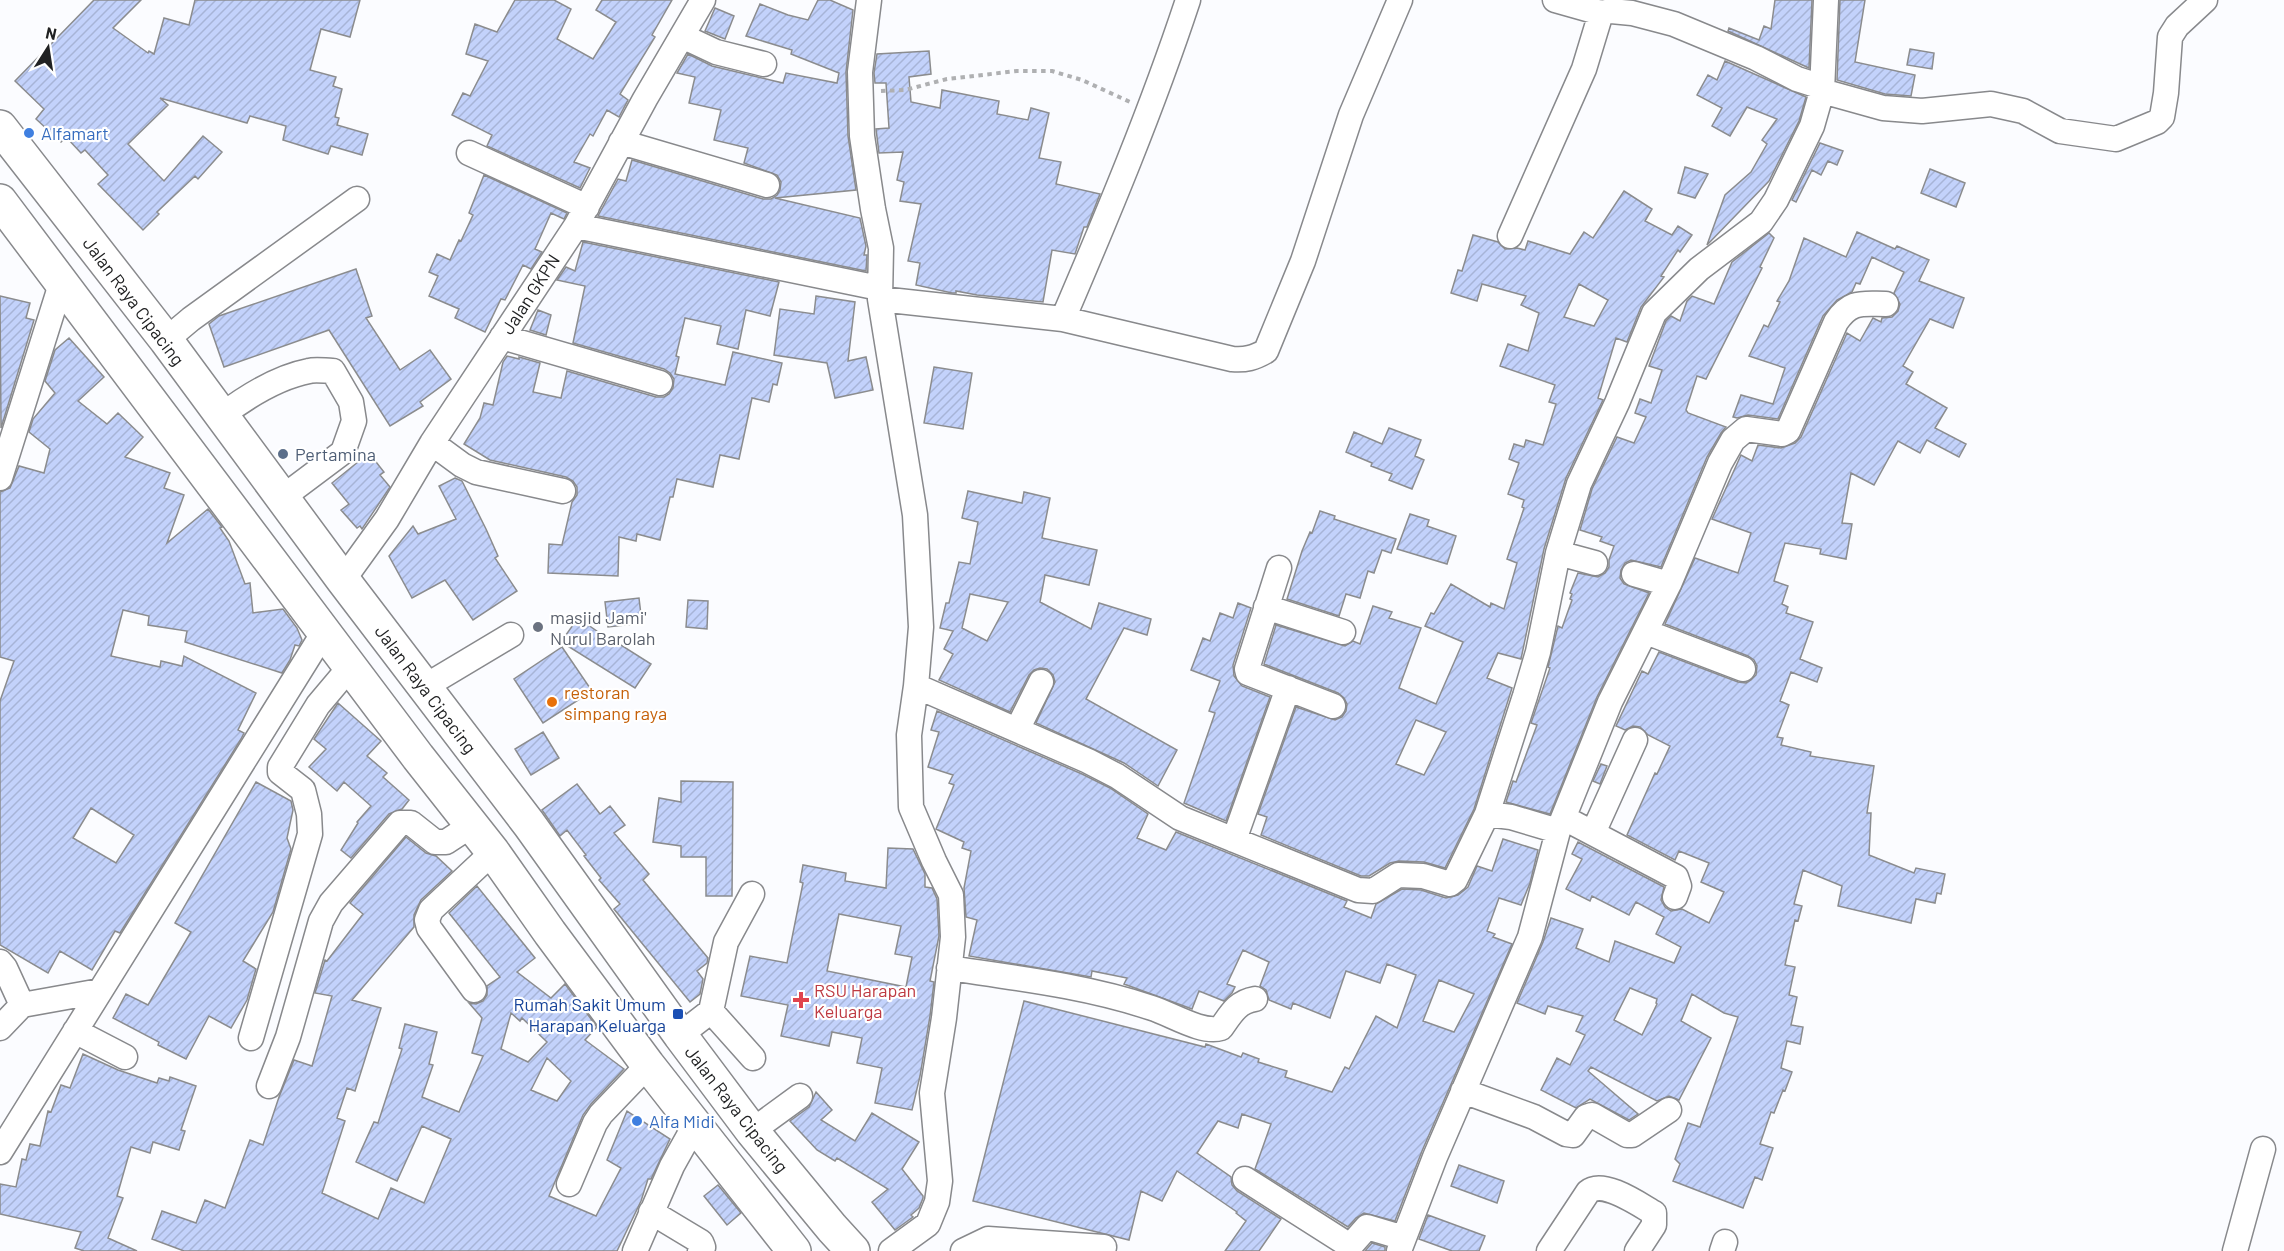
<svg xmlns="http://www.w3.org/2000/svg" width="2284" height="1251" font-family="Barlow,sans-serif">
	<defs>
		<pattern id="building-hatch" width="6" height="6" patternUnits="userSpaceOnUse" patternTransform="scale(1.5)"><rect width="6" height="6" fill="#c3d2fb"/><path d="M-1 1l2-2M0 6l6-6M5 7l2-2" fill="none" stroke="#a7b4d7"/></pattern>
	</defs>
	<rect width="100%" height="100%" fill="#fbfcff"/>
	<path fill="url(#building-hatch)" stroke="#8b8c8e" stroke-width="1.5" fill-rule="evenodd" d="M94,0H141L113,28L148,53L149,51L154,54L164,18L189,25L195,0H360L350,37L321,29L310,70L336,77L333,86L342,89L335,117L339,118L337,125L368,134L362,155L331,146L328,154L283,140L286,126L250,116L247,123L160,98L168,105L128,144L164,181L203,136L222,152L198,179L195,176L157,212L159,214L143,230L98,184L108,175L85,150L81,153L66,137L61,142L36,119L44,109L15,81Z
		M515,0H554L571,9L557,39L593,59L616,22L596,10L602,0H672L652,35L655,37L620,94L628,100L619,117L607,110L593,136L590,134L574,162L590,168L580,188L487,146L492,135L452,115L463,93L470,96L488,61L466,54L475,24L497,32Z
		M818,0H830L853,10L846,72L848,136L856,190L775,198L860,218L866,246L864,255H867L866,271L598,216L618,179L626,181L632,160L763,199H771L777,195L780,190L781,182L777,175L744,163L748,148L714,140L721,110L689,103L695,77L677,73L688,54L712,66L783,83L786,73L837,83L839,73L791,54L792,50L746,36L760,4L788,15L808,20Z
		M1775,0H1812L1809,68L1728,31L1729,28L1759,40L1764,26L1771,29Z
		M1840,0H1865L1855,62L1915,75L1911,96L1885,94L1837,80Z
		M715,8L734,16L725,39L705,31Z
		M1910,49L1934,53L1932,69L1907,65Z
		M929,51L931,74L909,77L911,102L940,108L942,90L999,101L997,114L1028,120L1031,108L1049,113L1039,158L1061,162L1056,184L1100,194L1087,227H1084L1075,254L1052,250L1043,302L977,295L956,291V293H952L916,285L920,263L908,261L921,204L900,201L904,182L897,180L903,152L879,153L876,129L889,128L886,83H875L874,73L877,54Z
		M1725,61L1806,97L1799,121L1769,181L1707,245L1725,195L1751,172L1767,144L1762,140L1777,119L1747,107L1730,136L1712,126L1722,108L1697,95L1708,75L1717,80Z
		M1820,143L1843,151L1837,165L1828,161L1821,175L1812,170L1796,202L1792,200Z
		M1685,167L1708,174L1695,198L1678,193Z
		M1930,169L1965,183L1956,207L1921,193Z
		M484,175L567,213L564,219L551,213L535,249L542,252L531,269L523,265L505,300L501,299L485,332L455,318L459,309L429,296L438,276L429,272L437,254L450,260L459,240L461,241L473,215L469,213Z
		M1624,191L1652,209L1645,221L1672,235L1678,226L1692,235L1680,252L1678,250L1661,276L1664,277L1641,307L1627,342L1616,338L1598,398L1603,400L1566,478L1544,549L1521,659L1498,653L1487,678L1512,688L1474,809L1445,868L1424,862L1399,861L1390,863L1369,876H1361L1261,835L1267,817L1258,814L1296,707L1335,720L1342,717L1346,711L1347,704L1344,698L1338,693L1264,664L1276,625L1345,646L1353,641L1360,644L1373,606L1392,612L1389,618L1421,628L1399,688L1436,704L1463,642L1425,626L1431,613L1434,614L1451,584L1490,607L1491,603L1504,609L1517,563L1507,559L1524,508L1522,507L1524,500L1508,494L1519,463L1509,459L1514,444L1524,447L1526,440L1543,445L1556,404L1549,402L1555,385L1500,366L1508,344L1528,351L1539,313L1521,305L1526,296L1482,284L1477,301L1451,293L1458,270L1462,271L1473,235L1498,242L1505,249L1517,248L1525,250L1528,241L1570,254L1584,232L1593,238ZM1579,284L1608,300L1594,326L1564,317ZM1416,720L1446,732L1424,775L1396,764Z
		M1857,232L1895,249L1897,246L1929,260L1919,281L1964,298L1953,328L1930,319L1903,366L1913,372L1906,384L1947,408L1935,428L1966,444L1959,457L1927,440L1920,453L1898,441L1874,485L1851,473L1842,523L1852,524L1846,559L1820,554L1821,549L1785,543L1774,581L1788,586L1782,604L1788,607L1786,613L1813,622L1800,659L1822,668L1817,682L1791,672L1780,701L1789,705L1777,737L1783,738L1781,745L1811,752L1810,756L1874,766L1867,813H1871L1869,855L1914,873L1916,868L1945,874L1941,894L1937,893L1935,903L1916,899L1911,923L1838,906L1842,886L1803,870L1794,904L1802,906L1798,921L1795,920L1785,965L1795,967L1789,995L1797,997L1791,1025L1803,1027L1800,1044L1787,1041L1781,1068L1792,1072L1785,1091L1783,1090L1774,1113L1771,1112L1760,1144L1773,1148L1762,1180L1755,1177L1743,1208L1673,1181L1680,1164L1675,1159L1688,1123L1700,1127L1738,1017L1724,1013L1692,994L1681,1021L1711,1038L1679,1100L1669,1096L1657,1101L1591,1067L1588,1071L1638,1114L1629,1120L1590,1099L1576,1108L1541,1090L1557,1058L1570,1065L1585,1035L1576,1031L1583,1016L1548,1006L1545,1014L1517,1003L1543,942L1551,918L1583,929L1576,948L1609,962L1615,941L1674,963L1681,947L1656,934L1664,917L1636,902L1629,915L1592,896L1590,901L1566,889L1582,859L1572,854L1578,842L1664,887L1661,900L1665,907L1671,911L1682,909L1709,923L1724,892L1701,882L1709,863L1679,851L1675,860L1627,835L1655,773L1657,774L1670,746L1648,735L1640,727L1633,726L1625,730L1616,726L1642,671L1648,674L1659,652L1738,682L1746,683L1751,680L1756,675L1757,666L1754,660L1748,656L1665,624L1695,558L1738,573L1751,533L1712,519L1741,455L1752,461L1758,445L1781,448L1795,443L1801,437L1847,333L1860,341L1873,318L1881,322L1882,318L1892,317L1898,311L1900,304L1894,293L1904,272L1872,257L1860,284L1856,283L1852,292L1837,300L1823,316L1778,419L1748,415L1737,418L1733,417L1741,395L1773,404L1785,368L1749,356L1764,325L1768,327L1780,302L1777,301L1789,281L1804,238L1846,257ZM1630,988L1657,999L1656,1003L1657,1004L1642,1035L1614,1020Z
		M1769,233L1774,238L1760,267L1762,268L1706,379L1697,376L1686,410L1688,413L1726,427L1721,433L1707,457L1661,567L1631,560L1625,563L1621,570L1620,578L1624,584L1649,593L1597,697L1550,814L1506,802L1513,781L1516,782L1537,725L1531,723L1550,668L1548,667L1558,626L1562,628L1572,600L1570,599L1572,594L1570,593L1578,573L1598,577L1605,573L1609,567V560L1614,546L1600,541L1602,537L1580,530L1592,489L1617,437L1634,443L1646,417L1635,413L1640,399L1651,403L1662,370L1649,366L1666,321L1671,316L1680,321L1687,301L1692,296L1714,304L1732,262Z
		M583,242L779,282L770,316L746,310L738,349L717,344L721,326L685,318L676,356L679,357L675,374L725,385L733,352L782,363L777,385L773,384L769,402L752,398L739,459L720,455L713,487L677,479L673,497H670L660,540L637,534L636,541L619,537L618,576L548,573L549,544L562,545L572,502L577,495V487L573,481L566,477L490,460L464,444L480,418L484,403L493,405L503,362L507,356L519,359V357L540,363L533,392L561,398L567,371L656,397H664L669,394L673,388L674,379L670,373L664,369L573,343L585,286L557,280L566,267L575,271Z
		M356,269L372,316L366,318L400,370L430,350L451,379L420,402L423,406L390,426L329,330L224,367L209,324L219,316Z
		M0,296L30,303L26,318L34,320L1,428Z
		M816,296L855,302L848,361L866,357L873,390L835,398L827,363L774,355L780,309L814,314Z
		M538,310L551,315L546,335L530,330Z
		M69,338L104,377L78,401L107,424L118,413L143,437L125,457L170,473L164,488L184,495L167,543L208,509L222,527L220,528L229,541L245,584L250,583L253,613L283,609L297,628L302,640L299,646L295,645L290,660L282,673L185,642L187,631L148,625L149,616L123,610L111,656L160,667L161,661L182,666L184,656L256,693L238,730L244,733L241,739L120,933L115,931L92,970L60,951L48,973L0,945V701L14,661L0,657V492L10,488L19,466L44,473L50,449L29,432L33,419L55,393L45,381L55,350ZM91,808L134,835L116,863L73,838Z
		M934,367L972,373L963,429L924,423Z
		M1389,428L1421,440L1415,456L1424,460L1412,489L1389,480L1392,474L1371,466L1372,463L1346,452L1354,432L1382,444Z
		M369,453L384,472L380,475L390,487L362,529L360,526L357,528L341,510L349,504L332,483Z
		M455,478L462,481L486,529L498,556L495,558L517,591L473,620L445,580L412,598L389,556L413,526L418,534L456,519L439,486Z
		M968,491L1022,503L1024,492L1050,498L1042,538L1097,550L1089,585L1045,575L1040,602L1091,629L1099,603L1151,619L1147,635L1124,628L1086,699L1177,750L1158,786L1124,763L1036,723L1055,682L1053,675L1047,669L1040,668L1034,670L1029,675L1010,712L939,680L953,654L944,649L953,631L940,628L946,603H949L959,562L970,564L978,522L962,518ZM970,594L1008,602L987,641L962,628Z
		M1320,511L1335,516L1334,519L1396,539L1391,553L1382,550L1374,573L1368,571L1360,598L1346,594L1339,616L1287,599L1302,551L1310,532L1312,533Z
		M1410,514L1429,520L1427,526L1456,536L1447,564L1397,549Z
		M639,598L642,623L608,627L605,602Z
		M688,600L708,601L707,629L686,627Z
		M1238,603L1251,608L1233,665L1234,676L1242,686L1270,697L1226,821L1184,803L1215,713L1209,711L1220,681L1191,670L1203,638L1210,641L1220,613L1233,618Z
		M578,618L610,640V638L651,664L635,688L566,645L569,643L563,639Z
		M562,647L592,691L543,723L514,679Z
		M338,703L381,741L367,756L387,773L383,777L409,800L402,809L389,814L351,858L341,850L358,823L357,822L371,806L344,782L337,791L309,767L326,749L314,739Z
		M937,711L1082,774L1110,788L1148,814L1137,838L1166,850L1176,832L1347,901L1344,907L1371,918L1376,904L1402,889L1421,890L1446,898L1458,895L1468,887L1477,866L1492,871L1503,839L1538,850L1530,883L1521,905L1499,898L1487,931L1495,934L1493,937L1512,944L1422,1151L1395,1221L1364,1213L1356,1218L1348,1227L1255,1169L1271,1124L1242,1114L1238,1128L1218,1121L1197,1153L1231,1177L1232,1185L1237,1191L1281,1219L1259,1251H1225L1246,1221L1236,1213L1237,1212L1177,1171L1162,1201L1141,1191L1129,1240L973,1201L1024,1001L1205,1047L1206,1044L1241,1057L1243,1053L1259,1059L1258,1062L1287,1071L1285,1077L1332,1092L1345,1067L1349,1069L1376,1016L1397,1028L1416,975L1387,964L1380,983L1346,971L1330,1018L1293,1003L1291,1009L1269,1000L1266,990L1260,986L1269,962L1243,950L1227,984L1235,987L1232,993L1224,1001L1199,991L1192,1009L1124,984L1127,978L1092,971L1091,977L969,956L977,920L966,917L964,888L971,851L962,848L964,842L936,829L954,785L949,783L953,775L928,767L939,732L931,730ZM1439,980L1474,994L1454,1032L1423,1021Z
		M543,732L559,758L531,775L515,749Z
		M1601,764L1607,766L1600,784L1593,781Z
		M681,781L733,782L732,896H706V857H681V846L653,842L659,798L681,802Z
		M256,782L291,801L293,810L287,838L291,849L273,912L243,961L256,969L247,1000L231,1028L209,1016L186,1059L158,1045L159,1042L113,1018L126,994L148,1005L191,932L175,923Z
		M577,784L600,814L610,806L625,825L614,833L649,874L643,880L708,958L707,963L697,971L703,979L700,994L690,1002L614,909L620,904L599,880L601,878L584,856L586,855L567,830L560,836L542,810Z
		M406,837L426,853L436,856L452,871L421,900L414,915V927L352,1000L381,1008L355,1091L347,1088L337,1118L345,1121L322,1193L378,1219L391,1188L424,1203L451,1139L422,1126L397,1181L356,1162L374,1122L378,1123L402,1049L399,1048L405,1024L437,1032L429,1064L433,1065L422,1097L459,1112L483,1056L472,1053L482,1018L469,1003L476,1004L483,1001L487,995V986L500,977L449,913L477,886L535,958L517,972L551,998L565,984L597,1027L585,1040L624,1069L591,1104L583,1115L549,1196L596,1216L621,1168L607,1160L627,1111L670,1139L651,1179H648L641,1201L617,1251H184L152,1239L162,1211L196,1223L205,1200L225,1208L250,1140L263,1145L279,1097L294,1060L312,1066L332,996L315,993L325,960L327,961L363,914L350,903ZM511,1013L520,1021L522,1018L547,1042L528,1062L501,1049ZM547,1058L571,1081L557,1101L531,1090Z
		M888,848L913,849L925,874V887L932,888L937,899L939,936L930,981L934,982L930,1016L920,1076L912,1110L875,1103L882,1068L857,1063L862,1038L832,1032L829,1046L781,1036L788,1005L741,996L750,956L787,963L803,883L800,882L803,865L846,873L845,881L886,888ZM839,914L901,926L895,954L912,957L906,987L827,971Z
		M83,1054L118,1070L157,1083L159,1078L169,1081L170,1077L196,1086L181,1130L185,1131L179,1150L153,1142L150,1153L131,1147L117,1196L123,1198L108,1238L137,1251H84L75,1248L81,1232L0,1214V1184L16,1187L22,1159L26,1160L30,1144L40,1146L48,1111L51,1112L61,1085L70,1088Z
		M816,1092L832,1110L821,1120L855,1141L872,1113L919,1142L902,1169L923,1196V1198L919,1208L911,1215L913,1217L895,1230L872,1202L888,1189L837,1158L835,1161L817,1150L790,1121L809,1107Z
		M1459,1165L1504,1181L1497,1203L1451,1186Z
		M718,1185L741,1213L727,1225L704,1196Z
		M1428,1215L1485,1236L1479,1251H1452L1419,1239Z
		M1372,1243L1385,1247V1251H1365Z"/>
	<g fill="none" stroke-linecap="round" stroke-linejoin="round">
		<g stroke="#88898c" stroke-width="27">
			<path id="minor" d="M869,0L860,72L862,136L873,209L881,248L880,299L915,515L921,627L916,686L1088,761L1117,776L1180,818L1358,890L1373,891L1398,875L1423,876L1450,884L1455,880L1487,814L1525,696L1538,652L1558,553L1579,484L1617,403L1654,313L1699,269L1761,222L1776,200L1812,126L1822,91L1826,0
				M1555,0L1601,13L1611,11L1632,13L1674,24L1756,58L1797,79L1822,87
				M682,36L716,52L764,64
				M1822,91L1883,108L1922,111L1991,104L2023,111L2060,131L2116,139L2157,122L2162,117L2166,93L2170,37L2177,26L2205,0
				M621,142L767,185
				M469,153L587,207
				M576,226L879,288
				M1510,236L1584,69L1601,13
				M880,299L1063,319L1232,359C1246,360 1254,358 1266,351L1303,261L1351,115L1400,0
				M1063,319C1108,214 1152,109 1188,0
				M502,337L660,383
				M166,340L191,319L357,199
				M221,416C246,397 278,377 309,371C316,369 325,371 333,371L351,402L354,421L343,452L283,497
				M432,443L462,465L476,472L563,491
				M0,478L61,284
				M1558,553L1595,563
				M1279,568L1247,669L1248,673L1333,706
				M1634,574L1669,584
				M343,580L387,519L432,443L576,226L645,99L703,0
				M1266,607L1343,632
				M1646,632L1743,669
				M424,687L511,635
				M1017,730L1041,682
				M1487,814L1511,817L1558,831
				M1564,818L1676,877L1679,886L1675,897
				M1593,833L1635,740
				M1234,840L1288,688
				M0,962L5,968L22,1005L100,991
				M949,968C1016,978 1087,986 1152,1008C1171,1014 1202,1034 1221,1028C1231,1014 1237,1002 1255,999
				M474,990L429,928L427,920L431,910L493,852
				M711,1011L726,942L752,894
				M0,1028L22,1005
				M75,1031L125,1057
				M680,1035L711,1011L753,1058
				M251,1038L310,834L309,814L303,790L280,772V767L318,705L350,667
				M269,1086L288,1037L321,921L331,903L400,823H411L435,842H446L472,825
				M1463,1091L1534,1117L1566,1134L1573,1135L1586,1117L1592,1115L1627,1135H1632L1669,1110
				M752,1131L800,1096
				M0,1152L324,632
				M1245,1179L1347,1244H1352L1367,1227L1404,1238
				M569,1184L595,1123L601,1114L648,1065
				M651,1212L701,1242L703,1247L700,1251
				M635,1251L672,1166L696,1123
				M891,1251L928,1224L937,1202L940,1181L932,1093L944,1018L953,937L951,895L934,861L911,807L909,735L916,686
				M963,1251L988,1239L1104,1247
				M1399,1251L1435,1157L1530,937L1558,831L1610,702L1669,584L1720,463L1733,440L1746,429L1782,434L1788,431L1836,322C1851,300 1862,304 1886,304
				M1549,1251L1588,1192C1603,1179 1640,1205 1654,1213V1225L1637,1251
				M1722,1251L1725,1242
				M2235,1251L2263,1149"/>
		</g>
		<g stroke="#88898c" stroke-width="36">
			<path id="highway" d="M0,127L166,340L343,580L529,824L680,1035L752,1131L832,1228L853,1251
				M0,201L418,757L493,852L550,933L648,1065L794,1251"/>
		</g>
		<path stroke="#afb0b2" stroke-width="4" stroke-dasharray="4.5 4.5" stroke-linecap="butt" d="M881,91L905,90L947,79L1017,71H1052L1082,80L1130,102"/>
		<use href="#minor" stroke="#fff" stroke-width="24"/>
		<use href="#highway" stroke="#fff" stroke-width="33"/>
	</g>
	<g fill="#3f7fe0" stroke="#fff" stroke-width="2">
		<circle cx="29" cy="133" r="6"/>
		<circle cx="637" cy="1121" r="6"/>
	</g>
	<circle fill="#5c6f8a" stroke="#fff" stroke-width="2" cx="283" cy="454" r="6"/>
	<circle fill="#6b7280" stroke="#fff" stroke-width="2" cx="538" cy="627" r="6"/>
	<circle fill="#e8710a" stroke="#fff" stroke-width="2" cx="552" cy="702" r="6"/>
	<path fill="#e0444e" stroke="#fff" stroke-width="2" d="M798 991h6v6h6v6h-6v6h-6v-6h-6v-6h6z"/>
	<rect fill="#1a4fb4" stroke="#fff" stroke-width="2" x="672" y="1008" width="12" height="12" rx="3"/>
	<g text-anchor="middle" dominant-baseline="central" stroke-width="4.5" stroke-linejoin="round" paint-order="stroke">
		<g font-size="18" fill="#366cbe" stroke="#fff" text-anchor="start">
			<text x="41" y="133">Alfamart</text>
			<text x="649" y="1121">Alfa Midi</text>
		</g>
		<g font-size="18" fill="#212223" stroke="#fff">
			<text transform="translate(530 294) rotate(-57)">Jalan GKPN</text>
			<text transform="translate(134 301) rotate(53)">Jalan Raya Cipacing</text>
			<text transform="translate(426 689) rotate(53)">Jalan Raya Cipacing</text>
			<text transform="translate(737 1109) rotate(52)">Jalan Raya Cipacing</text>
		</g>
		<g font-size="18" fill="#4e5e75" stroke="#fff" text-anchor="start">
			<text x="295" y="454">Pertamina</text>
		</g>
		<g font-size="18" fill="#5b616d" stroke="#fff" text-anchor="start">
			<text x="550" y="617">masjid Jami'<tspan x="550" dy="21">Nurul Barolah</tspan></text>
		</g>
		<g font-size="18" fill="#c56008" stroke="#fff" text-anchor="start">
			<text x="564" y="692">restoran<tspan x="564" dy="21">simpang raya</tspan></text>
		</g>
		<g font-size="18" fill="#be3a42" stroke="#fff" text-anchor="start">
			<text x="814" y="990">RSU Harapan<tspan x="814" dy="21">Keluarga</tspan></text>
		</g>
		<g font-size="18" fill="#164399" stroke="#fff" text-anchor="end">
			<text x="666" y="1004">Rumah Sakit Umum<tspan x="666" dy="21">Harapan Keluarga</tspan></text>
		</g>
	</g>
	<g transform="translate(48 48) rotate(12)" stroke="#ffffff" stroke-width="4.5" paint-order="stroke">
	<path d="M0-4.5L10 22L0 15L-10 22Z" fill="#212223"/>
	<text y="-9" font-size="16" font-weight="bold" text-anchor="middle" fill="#212223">N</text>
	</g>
</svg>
